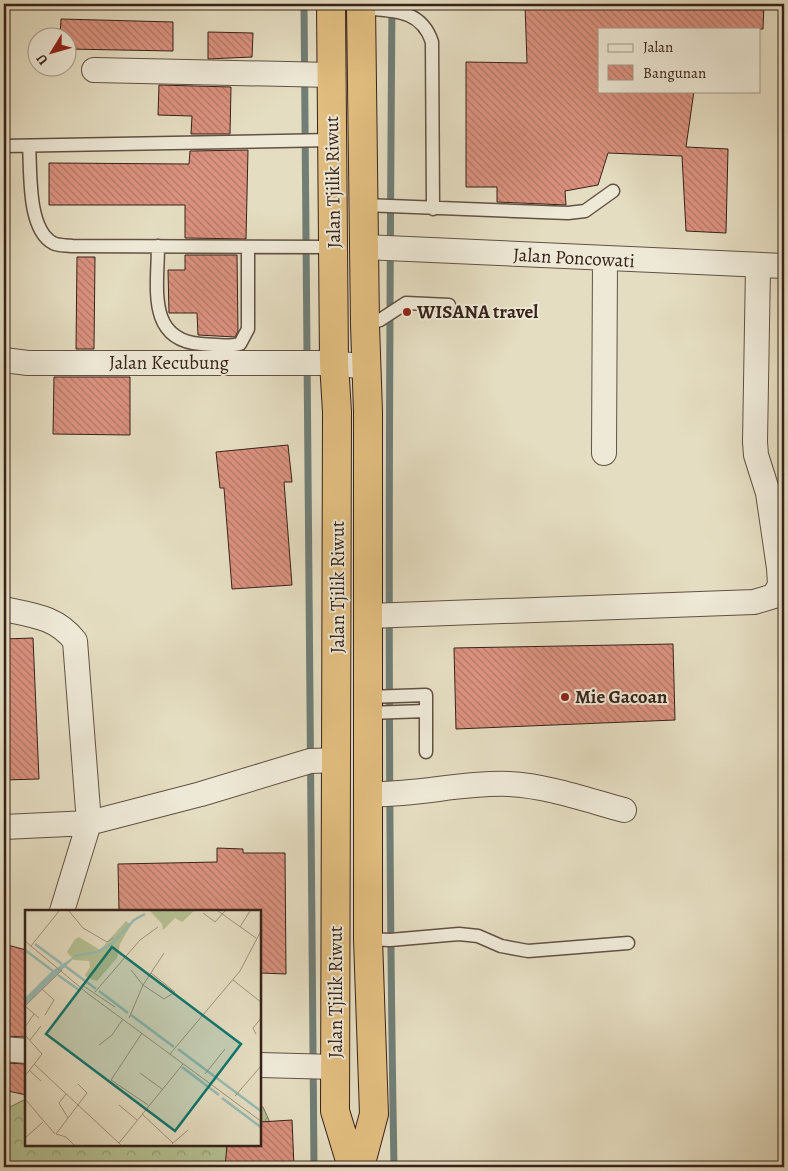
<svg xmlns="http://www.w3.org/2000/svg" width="788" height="1171" font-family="Alegreya,serif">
	<defs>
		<pattern id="forest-crowns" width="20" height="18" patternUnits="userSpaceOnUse" patternTransform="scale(1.25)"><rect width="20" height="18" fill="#b5c193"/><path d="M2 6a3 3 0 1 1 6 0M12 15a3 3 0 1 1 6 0" fill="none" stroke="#949c77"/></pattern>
		<pattern id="building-back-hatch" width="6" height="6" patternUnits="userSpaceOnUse" patternTransform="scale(1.25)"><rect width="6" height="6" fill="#db927f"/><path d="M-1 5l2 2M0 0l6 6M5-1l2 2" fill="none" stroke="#b27767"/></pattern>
	</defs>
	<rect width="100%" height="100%" fill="#e5ddc1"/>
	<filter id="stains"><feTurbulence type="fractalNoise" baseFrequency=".004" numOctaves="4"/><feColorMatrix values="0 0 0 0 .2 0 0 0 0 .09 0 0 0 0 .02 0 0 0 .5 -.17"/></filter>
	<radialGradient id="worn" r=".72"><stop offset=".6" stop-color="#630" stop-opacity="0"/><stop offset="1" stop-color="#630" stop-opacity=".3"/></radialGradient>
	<path fill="url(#forest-crowns)" stroke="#767256" d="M26,1099V1145H260V1107H263L278,1140L284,1167H4V1110Z"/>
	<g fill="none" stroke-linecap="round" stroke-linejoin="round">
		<path stroke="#707e76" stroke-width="7" d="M304,4L314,1167
			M392,4C389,392 387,779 394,1167"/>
	</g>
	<path fill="url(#building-back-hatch)" stroke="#37221a" d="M525,4H677L678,9L764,4L763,29H599V91H694L686,147L728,149L726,233L686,231L682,156L608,153L598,185L565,191L566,205L497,202V187H466V62L527,63Z
		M61,19L173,22V51L68,49V38H60Z
		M208,32L253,33L252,57L208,59Z
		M159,85L231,87L230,134H191L192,116L158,115Z
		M248,150L246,239L185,238V205H49V163L189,164L190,151Z
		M185,255H237L238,331L235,337L198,335L197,313H169L168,270H185Z
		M77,257H95L94,349H76Z
		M54,377H130V435L53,434Z
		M288,445L292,482H284L292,585L232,589L224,488H220L216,452Z
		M33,638L39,779L4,780V639Z
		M673,644L675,720L456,729L454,648Z
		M217,848L243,849V853H285L286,974L261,973L260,911H119L118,864L217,862Z
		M4,944L26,950V1037L4,1036V1010L10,991L4,989Z
		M7,1063L26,1064V1095L4,1090Z
		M292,1120L294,1167H225L227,1145H260V1122Z"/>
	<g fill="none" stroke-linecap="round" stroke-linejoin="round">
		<g stroke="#625144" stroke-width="15">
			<path id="lane" d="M361,8C391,11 421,8 432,42L433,209
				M4,146L332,140
				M29,146C31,172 27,229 53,243C58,246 66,245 72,246L334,247
				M364,205L568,213L585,211L613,191
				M158,246C158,286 146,340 201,344C214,345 227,347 240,344L248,329V247
				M365,325L380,320L406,303L449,305
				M368,697L426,695V752
				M368,713L426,711
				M368,939L390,940L459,934L478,936L501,946L528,951L628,943"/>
		</g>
		<g stroke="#625144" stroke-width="26">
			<path id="street" d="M94,70L332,75
				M364,247L784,266
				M4,360L28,363H334L366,367
				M604,453L605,259
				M4,609C32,615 57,617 75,641L89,823L62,911
				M368,616L754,602L774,596L780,585L779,568L768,493L756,455L755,442L758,266
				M368,794C415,796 462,782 509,784C548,786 587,800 624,810
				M4,827L89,823L201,794L310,761L338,760
				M4,1049L26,1051
				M260,1065L336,1067"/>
		</g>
		<g stroke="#37221a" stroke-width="30">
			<path id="highway" d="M331,4L334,363L337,412L335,1111L352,1167
				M360,1167L374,1114L368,939V412L365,325L361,4"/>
		</g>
		<use href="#lane" stroke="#eee9d7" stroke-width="12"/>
		<use href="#street" stroke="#eee9d7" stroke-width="24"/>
		<use href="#highway" stroke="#e2be80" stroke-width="28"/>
	</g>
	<g fill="#8f2418" stroke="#eee9d7" stroke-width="2">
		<circle cx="407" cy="312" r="5"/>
		<circle cx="565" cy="697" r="5"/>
	</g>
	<g text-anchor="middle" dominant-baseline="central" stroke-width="4" stroke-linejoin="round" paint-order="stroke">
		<g font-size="19" fill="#37221a" stroke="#eee9d7">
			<text transform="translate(333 182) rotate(-91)">Jalan Tjilik Riwut</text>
			<text transform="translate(574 258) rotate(3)">Jalan Poncowati</text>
			<text x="169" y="363">Jalan Kecubung</text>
			<text transform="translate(338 587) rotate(-90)">Jalan Tjilik Riwut</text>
			<text transform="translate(336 992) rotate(-90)">Jalan Tjilik Riwut</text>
		</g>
		<g font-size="19" font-weight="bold" fill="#37221a" stroke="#eee9d7" text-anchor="start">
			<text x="417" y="312">WISANA travel</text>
			<text x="575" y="697">Mie Gacoan</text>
		</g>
	</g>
	<g transform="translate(25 910)">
		<rect width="236" height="236" fill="#e5ddc1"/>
		<path d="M125,1H169L157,12L150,8L138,20L137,14ZM101,11L106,15L95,34L92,48L72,71L62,68L60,65L65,57L64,51L49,50L42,42L50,29L54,27L75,40Z" fill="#b5c193"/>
		<path d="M50,46L49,48L0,96V88L27,61Z" fill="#96bbb4"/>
		<path fill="none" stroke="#96bbb4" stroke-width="2.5" d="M10,34L37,54M0,40L28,61M49,46L72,42L88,33L109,10L120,4M40,56L71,79M33,65L54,80M74,81L103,103M106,105L149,137M153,139L237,202M157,157L194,185M197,188L237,218"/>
		<path fill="none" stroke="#9f927e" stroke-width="1" d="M44,1L58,18L82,32L88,28M193,1L231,28M178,3L190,12L200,1M215,17L225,1M0,31L62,83L237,212M6,36L34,1M106,60L118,75L139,89L150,82L126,63M208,70L237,93M57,75L90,97M17,79L29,90L20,105M70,82L115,30L133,17M0,96L37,60M0,96L14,108M104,108L118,75L139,43M0,117L9,104M117,123L86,170L123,195M231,124L228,118L237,107M0,125L17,144L0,166M5,130L16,116M74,135L87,125L98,109M145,144L215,61L237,19M9,154L96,235M4,160L16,171M115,163L137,179M180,164L200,139M41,184L34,193L43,208M210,186L237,155M0,189L30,224M94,195L112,210M117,204L148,233M31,224L62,183L53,174M31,224L41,227L49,235M0,228L18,212M94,233L158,154M147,234L163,220"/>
		<path fill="#0f766e" fill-opacity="0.15" stroke="#0f766e" stroke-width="2.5" d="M87,37L216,134L150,221L21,124Z"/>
		<rect width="236" height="236" fill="none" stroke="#37221a" stroke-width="2.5"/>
	</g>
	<rect width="788" height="1171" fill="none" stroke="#e5ddc1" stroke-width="20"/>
	<rect x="5" y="5" width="778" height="1161" fill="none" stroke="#37221a" stroke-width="2.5"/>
	<rect x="10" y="10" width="768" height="1151" fill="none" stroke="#37221a"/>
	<rect x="598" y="28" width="162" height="65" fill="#eee9d7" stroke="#a5998b"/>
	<rect x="608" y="44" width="25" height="8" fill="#eee9d7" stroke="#a5998b"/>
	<text x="643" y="52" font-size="15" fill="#37221a">Jalan</text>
	<rect x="608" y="65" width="25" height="15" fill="url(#building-back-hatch)" stroke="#a5998b"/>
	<text x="643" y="78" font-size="15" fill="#37221a">Bangunan</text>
	<g transform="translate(52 52) rotate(233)"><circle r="24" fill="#eee9d7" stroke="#a5998b"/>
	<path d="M0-4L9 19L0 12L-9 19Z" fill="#8f2418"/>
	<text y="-8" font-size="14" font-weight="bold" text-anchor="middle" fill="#37221a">U</text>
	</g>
	<rect width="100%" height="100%" filter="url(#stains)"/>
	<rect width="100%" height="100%" fill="url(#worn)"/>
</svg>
